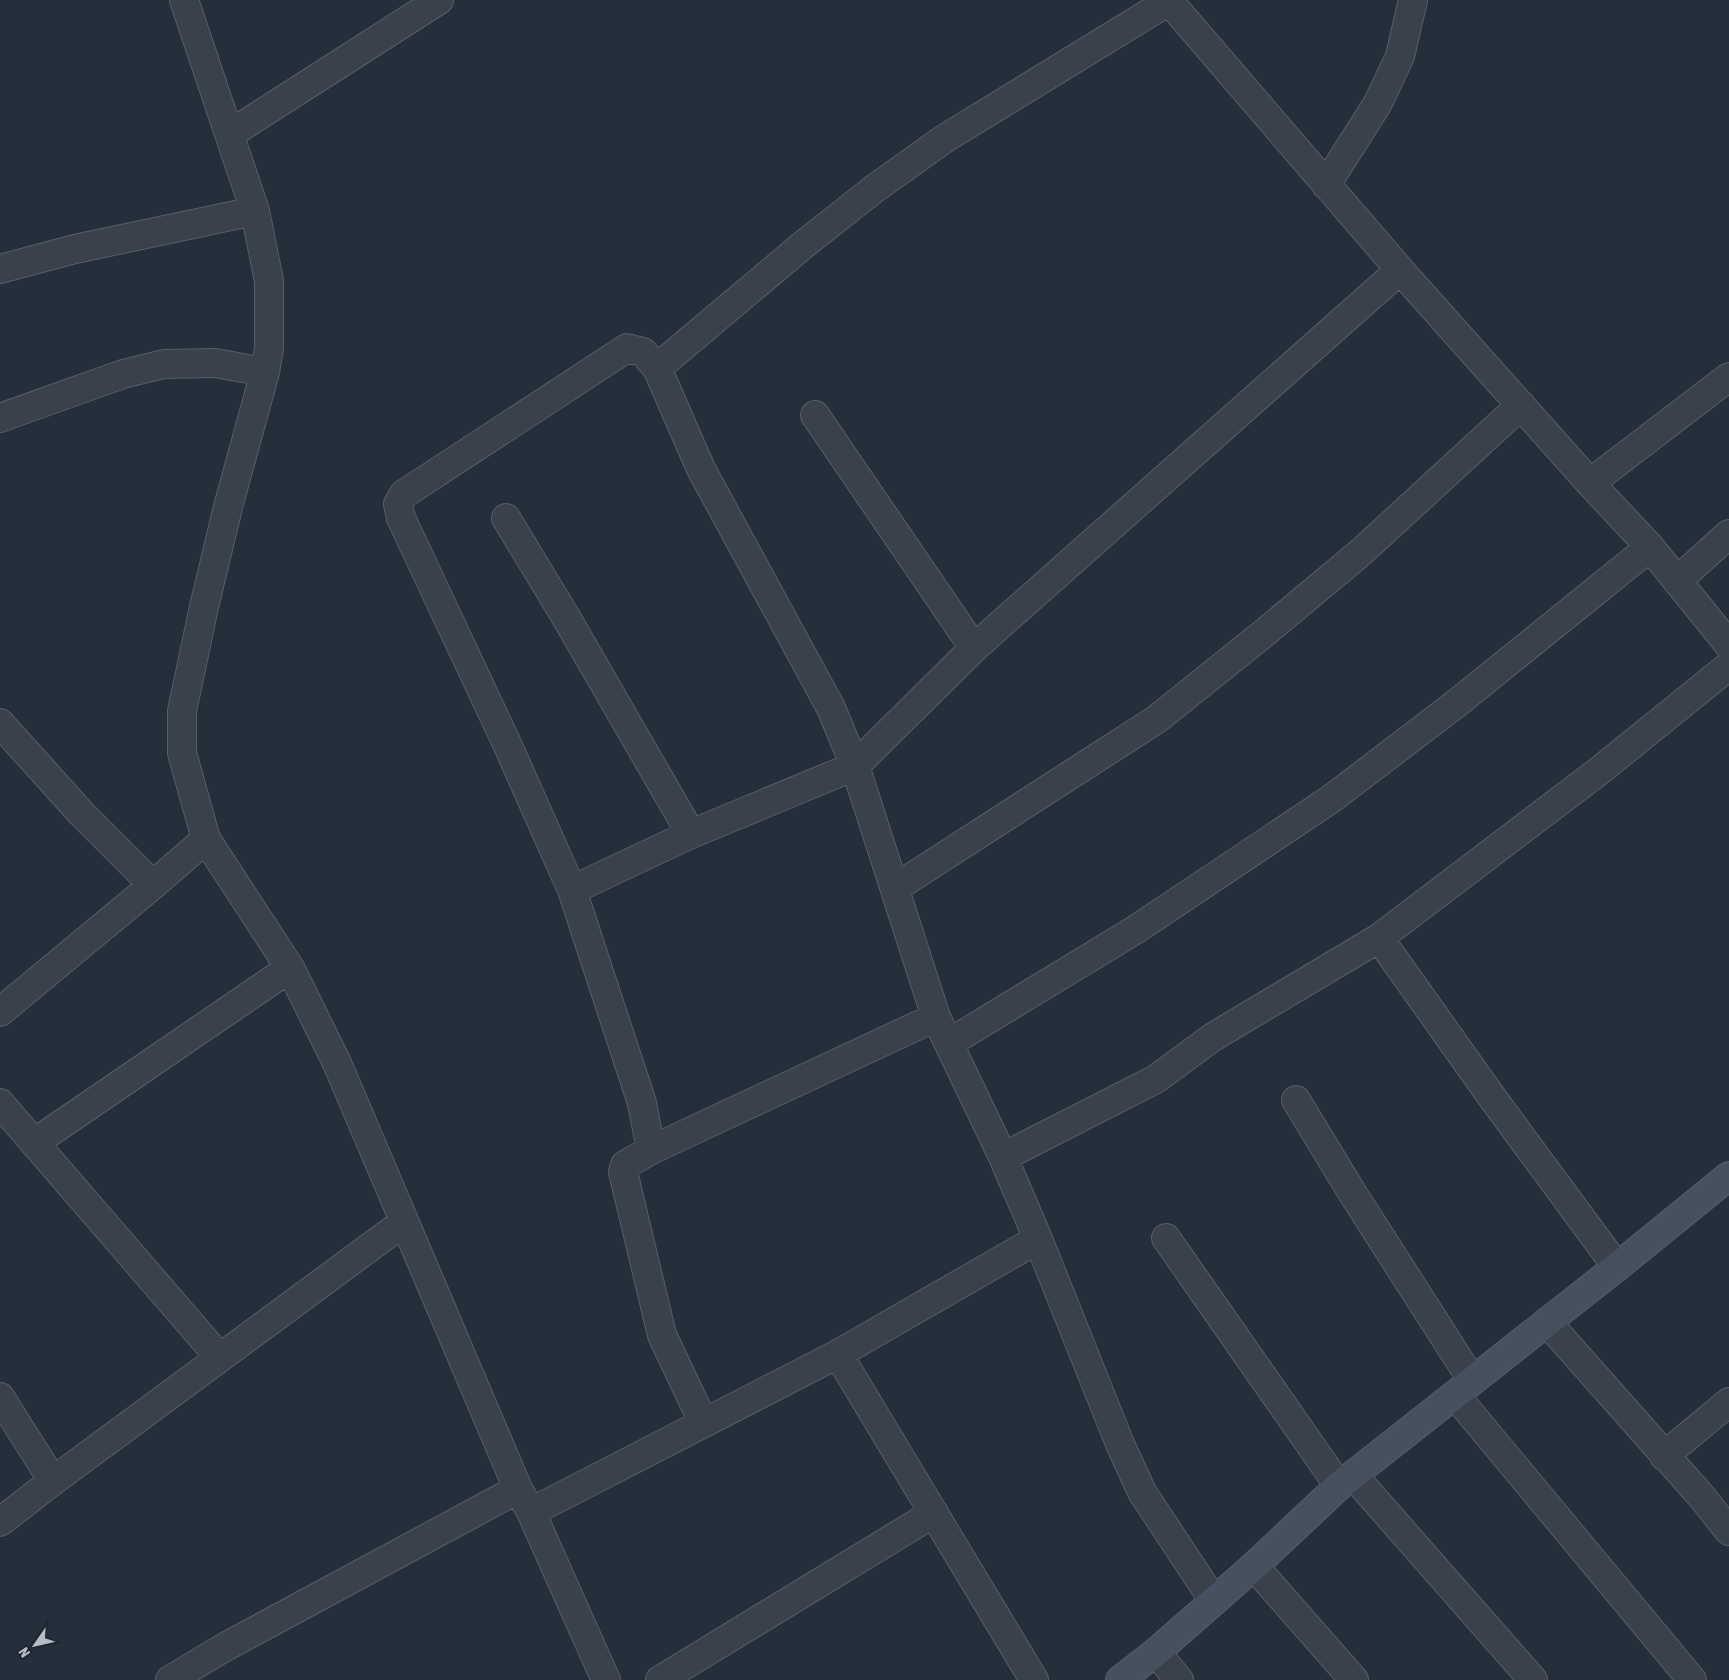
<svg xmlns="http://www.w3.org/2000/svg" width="1729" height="1680" font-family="'Asap Condensed',sans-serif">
	<rect width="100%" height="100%" fill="#252f3b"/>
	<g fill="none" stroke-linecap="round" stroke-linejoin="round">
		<g stroke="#575f69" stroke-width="30">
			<path id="street" d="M184,0L255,211L269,281V348L265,372L228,507L204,607L182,711V753L206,839L290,968L337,1063L518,1489L531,1512L606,1680
				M1168,0L1400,270L1590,483L1650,547L1729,645
				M230,134L439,0
				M1326,185L1378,103L1400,56L1413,0
				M0,269L75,249L255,211
				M657,368L803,245L874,189L944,139L1169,1
				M815,415L974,648
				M0,418L123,374L164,364L215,363L265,372
				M1590,483L1729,377
				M506,518L567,619L691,834
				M1677,581L1729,534
				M0,723L81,813L153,885
				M895,888L1157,719L1263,634L1360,553L1521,405
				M572,890L691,834L855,766L974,648L1400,270
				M1379,938L1494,1100L1617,1267
				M0,1012L153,885L206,839
				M949,1043L1135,930L1331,799L1457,703L1650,547
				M1296,1100L1353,1194L1472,1380
				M0,1103L220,1358
				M34,1143L290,968
				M651,1150L642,1103L572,890L508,746L401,518L398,504L404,494L627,348L643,352L657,368L701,469L831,708L855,766L936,1017L1003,1157L1038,1239L1120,1444L1142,1492L1214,1601
				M1003,1157L1156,1079L1213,1037L1379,938L1599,771L1729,666
				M1166,1238L1339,1486
				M1547,1322L1702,1497L1729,1531
				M838,1354L1034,1680
				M1455,1395L1692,1680
				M0,1397L53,1481
				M703,1422L662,1335L623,1172L625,1165L651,1150L936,1017
				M1664,1456L1729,1402
				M1353,1475L1533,1680
				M531,1512L838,1354L1038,1239
				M0,1522L53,1481L404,1222
				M1254,1566L1354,1680
				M1156,1652L1179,1680
				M170,1680L225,1647L518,1489
				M660,1680L934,1513"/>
		</g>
		<g stroke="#575f69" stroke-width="30">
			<path id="secondary" d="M1120,1680L1156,1652L1254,1566L1339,1486L1617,1267L1729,1176"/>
		</g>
		<use href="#street" stroke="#39414b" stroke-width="28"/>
		<use href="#secondary" stroke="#47505e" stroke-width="28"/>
	</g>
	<g transform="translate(35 1645) rotate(236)" stroke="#1e2630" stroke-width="4" paint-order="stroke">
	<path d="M0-4L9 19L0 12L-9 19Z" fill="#b4bcc6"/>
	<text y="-8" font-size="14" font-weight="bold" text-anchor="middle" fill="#b4bcc6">N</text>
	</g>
</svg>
